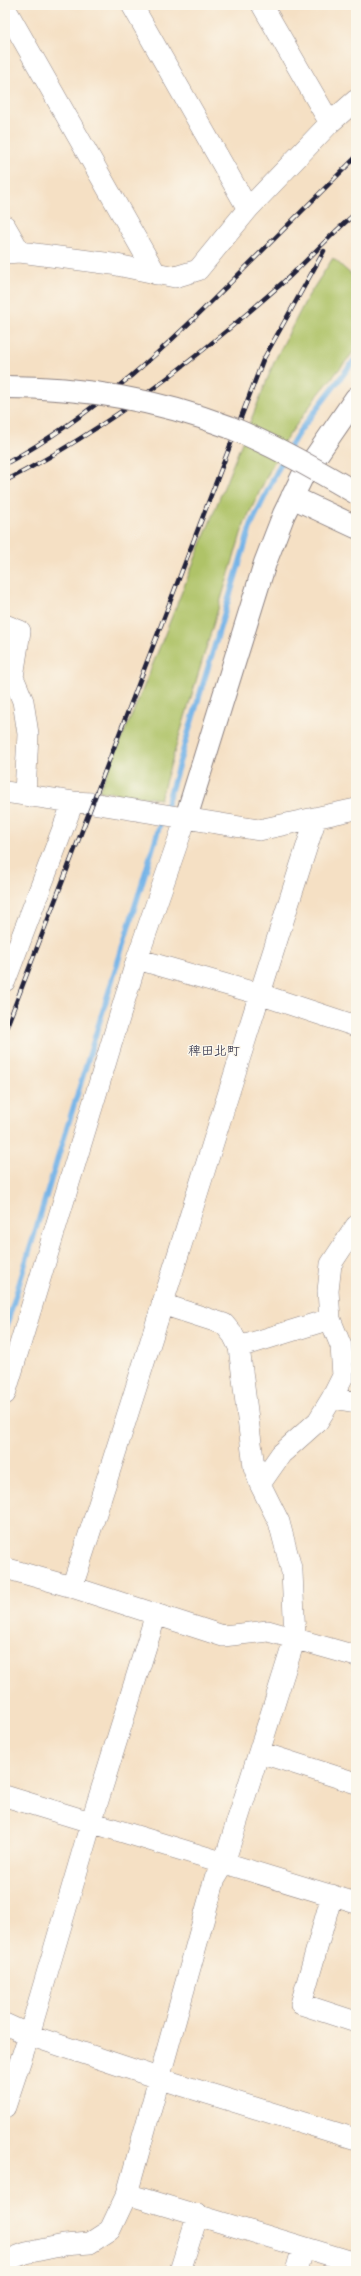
<svg xmlns="http://www.w3.org/2000/svg" width="361" height="2276" font-family="'Shantell Sans','Klee One',sans-serif">
	<rect width="100%" height="100%" fill="#fbf7ec"/>
	<filter id="ink" filterUnits="userSpaceOnUse"><feTurbulence type="fractalNoise" baseFrequency=".025" numOctaves="2"/><feDisplacementMap in="SourceGraphic" scale="8" xChannelSelector="R" yChannelSelector="G"/><feConvolveMatrix kernelMatrix="1 2 1 2 8 2 1 2 1" color-interpolation-filters="sRGB"/></filter>
	<filter id="wash" filterUnits="userSpaceOnUse"><feTurbulence type="fractalNoise" baseFrequency=".012" numOctaves="4" result="noise"/><feDisplacementMap in="SourceGraphic" scale="16" xChannelSelector="R" yChannelSelector="G"/><feGaussianBlur stdDeviation="0.9" result="paint"/><feColorMatrix in="noise" values="0 0 0 0 0 0 0 0 0 0 0 0 0 0 0 0 0 1.4 0 .05"/><feComposite in="paint" operator="in"/></filter>
	<g filter="url(#wash)">
		<rect width="100%" height="100%" fill="#f5e0c4"/>
		<path fill="#afc367" stroke="#687251" d="M333,258L356,279V349L317,396L282,445L244,524L160,799L99,791L140,696L275,360L307,298Z"/>
		<g fill="none" stroke-linecap="round" stroke-linejoin="round">
			<path stroke="#75b4e8" stroke-width="5.5" d="M288,450L299,432L356,358
				M165,810L251,525L284,457
				M5,1330L162,818"/>
		</g>
	</g>
	<g filter="url(#ink)">
		<g fill="none" stroke-linecap="round" stroke-linejoin="round">
			<g stroke="#8c8180" stroke-width="22">
				<path id="minor" d="M132,5L248,209
					M262,5L330,123
					M5,8L156,274
					M5,226L20,252
					M5,253L20,252L112,264L175,277L198,270L248,209L330,123L356,100
					M5,625L20,631L13,677L23,701L28,734L25,794
					M5,792L73,802L92,803L259,830L356,809
					M137,959L259,994L356,1026
					M5,981L73,802
					M162,1304L224,1324L233,1335L239,1347L254,1467L260,1484
					M239,1347L330,1319
					M5,1394L137,959L186,818
					M332,1398L356,1402
					M5,1568L72,1587L223,1636L268,1631L356,1656
					M72,1587C156,1331 233,1074 316,818
					M259,1752L356,1783
					M5,1796L356,1903
					M332,1895L301,2004L356,2022
					M5,2024L29,2035L158,2078L356,2139
					M5,2107L29,2035L91,1823L156,1614
					M127,2194L356,2263
					M5,2261L26,2253L64,2245L90,2243L110,2230L127,2194L215,1878L224,1863L295,1638L292,1572L279,1522L260,1484L281,1454L318,1421L332,1398L343,1376L341,1346L330,1319L328,1291L331,1264L356,1226
					M180,2271L198,2214
					M296,2271L303,2247"/>
			</g>
			<g stroke="#8c8180" stroke-width="24">
				<path id="tertiary" d="M292,497L356,527
					M186,818L265,563L284,514L303,475L356,398"/>
			</g>
			<use href="#minor" stroke="#fff" stroke-width="21"/>
			<use href="#tertiary" stroke="#fff" stroke-width="22"/>
			<g stroke="#22223b" stroke-width="4.5">
				<path id="rail" d="M5,464C97,414 172,342 245,268C282,231 319,194 356,157
					M5,481C110,428 201,355 288,278C311,257 332,233 356,213
					M5,1031L263,360L324,251"/>
			</g>
			<use href="#rail" stroke="#fbf7ec" stroke-width="3" stroke-dasharray="9" stroke-linecap="butt"/>
			<g stroke="#8c8180" stroke-width="24" stroke-linecap="butt">
				<path id="tertiary-bridge" d="M5,387C81,387 158,400 229,427C273,445 315,469 356,493"/>
			</g>
			<use href="#tertiary-bridge" stroke="#fff" stroke-width="22"/>
		</g>
	</g>
	<g text-anchor="middle" dominant-baseline="central" stroke-width="3" stroke-linejoin="round" paint-order="stroke">
		<g font-size="13" fill="#22223b" stroke="#fbf7ec">
			<text x="214" y="1050">稗田北町</text>
		</g>
	</g>
	<rect width="361" height="2276" fill="none" stroke="#fbf7ec" stroke-width="20"/>
</svg>
